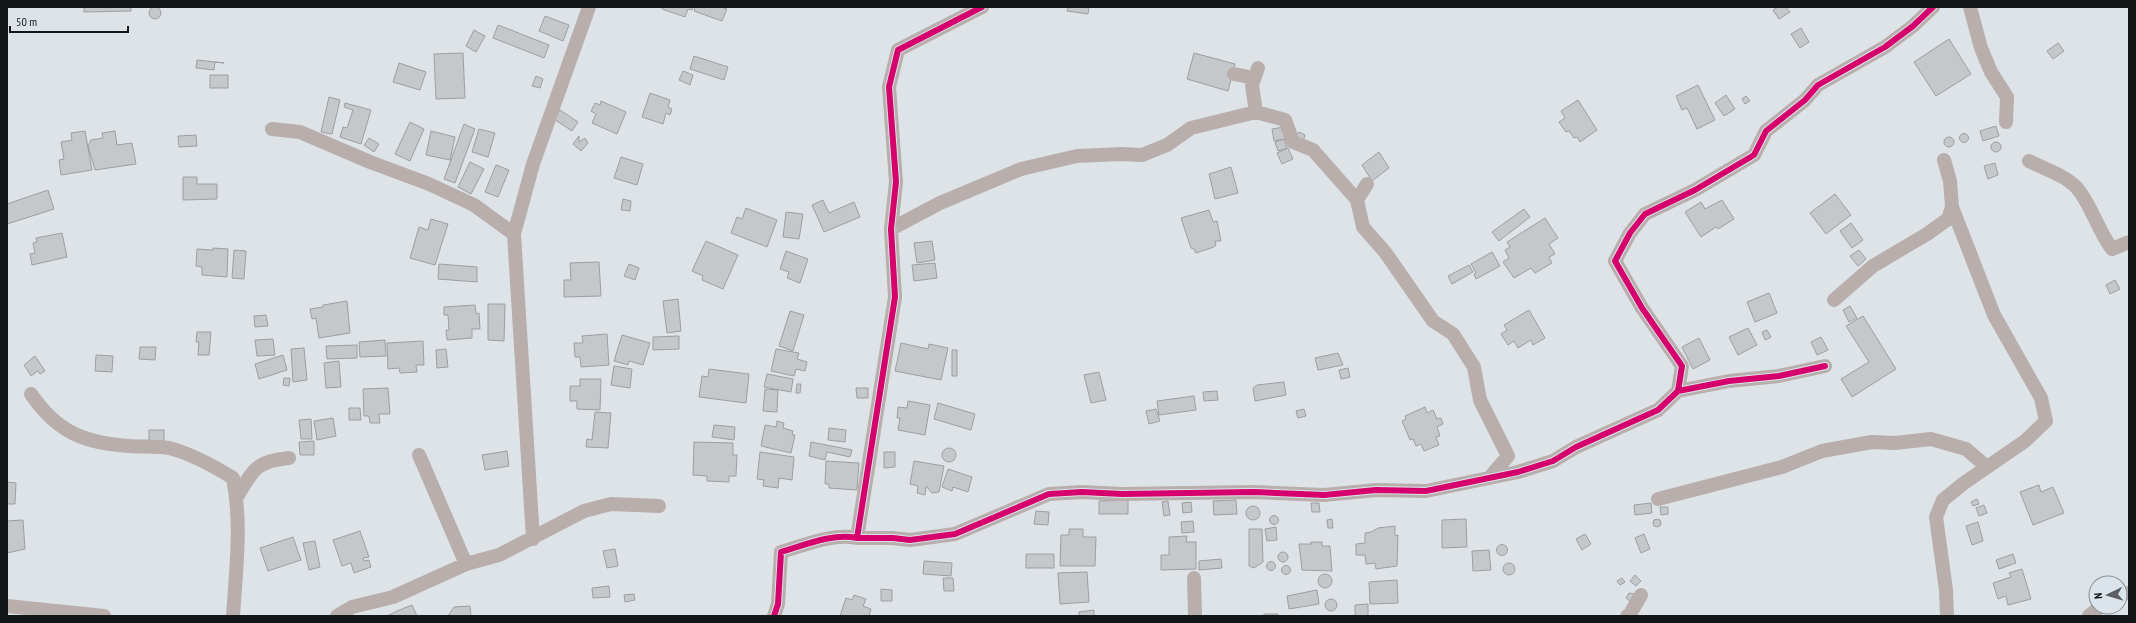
<svg xmlns="http://www.w3.org/2000/svg" width="2136" height="623" font-family="'PT Sans Narrow',sans-serif">
	<rect width="100%" height="100%" fill="#dee3e8"/>
	<path fill="#c5c8cb" stroke="#9d9ea2" d="M149 13a6 6 0 1 1 12 0a6 6 0 1 1-12 0Z
		M84,7H131V11L84,12Z
		M663,7H693L692,10L688,9L685,17L662,9Z
		M695,7H721L727,9L722,21L694,11Z
		M1068,7H1089L1088,14L1067,11Z
		M1778,7H1786L1790,12L1779,19L1773,10Z
		M545,16L569,25L563,41L539,31Z
		M498,25L549,45L544,58L493,38Z
		M1801,28L1809,42L1800,48L1791,34Z
		M474,30L485,36L476,52L466,46Z
		M1949,39L1971,74L1936,96L1914,62Z
		M2058,43L2064,51L2053,59L2047,51Z
		M463,53L465,98L436,99L434,54Z
		M1194,53L1235,64L1228,91L1187,79Z
		M694,56L728,67L724,80L690,69Z
		M197,60L224,63L215,62L214,70L196,68Z
		M399,63L426,72L420,90L393,82Z
		M683,71L693,75L690,85L679,80Z
		M210,75H228V88H210Z
		M536,76L543,79L540,88L532,86Z
		M1698,85L1715,120L1697,129L1687,108L1682,110L1676,96Z
		M650,93L670,100L668,107L672,109L670,115L666,113L663,124L642,117Z
		M1726,95L1735,109L1724,116L1715,103Z
		M1746,96L1750,101L1745,104L1742,99Z
		M329,97L340,100L332,134L321,132Z
		M1578,100L1597,130L1580,142L1577,137L1574,138L1569,131L1566,132L1559,122L1565,118L1561,111Z
		M601,101L626,112L617,134L592,123L596,114L591,111L595,103L600,105Z
		M345,103L371,110L361,144L340,137L343,127L347,128L353,110L344,107Z
		M560,110L578,122L572,131L554,119Z
		M410,122L424,129L410,161L395,154Z
		M464,124L475,129L455,183L444,179Z
		M1996,126L1999,136L1983,141L1980,131Z
		M1284,127L1285,139L1274,141L1272,129Z
		M479,129L495,133L488,157L472,152Z
		M85,131L92,170L61,175L59,160L64,159L61,142L72,140L71,133Z
		M115,131L117,145L132,143L136,164L95,170L88,146L91,140L103,138L102,133Z
		M431,131L455,137L450,160L426,155Z
		M1299,132L1305,135L1303,141L1295,136Z
		M1959.5 138a4.5 4.5 0 1 1 9 0a4.5 4.5 0 1 1-9 0Z
		M196,135L197,146L179,147L178,136Z
		M579,136V142L585,138L588,143L581,151L573,144Z
		M1944 142a5 5 0 1 1 10 0a5 5 0 1 1-10 0Z
		M369,138L379,144L374,152L364,145Z
		M1284,139L1287,148L1278,151L1275,142Z
		M1991 147a5 5 0 1 1 10 0a5 5 0 1 1-10 0Z
		M1288,148L1293,159L1282,164L1277,153Z
		M1379,152L1389,168L1372,181L1362,165Z
		M621,157L643,164L637,185L614,178Z
		M470,162L484,169L471,194L458,187Z
		M1995,163L1998,175L1988,179L1984,166Z
		M496,165L509,170L498,197L485,192Z
		M1231,167L1238,193L1215,199L1209,174Z
		M183,177H197V184H217V199L183,200Z
		M48,190L54,209L7,224V204Z
		M1835,194L1851,215L1826,234L1810,213Z
		M623,199L631,201L630,211L621,210Z
		M823,200L829,213L854,202L860,217L824,232L812,205Z
		M1722,200L1734,219L1718,229L1716,227L1701,237L1685,212L1701,202L1705,209Z
		M746,208L777,220L767,247L731,233L737,217L742,219Z
		M1524,209L1530,217L1499,241L1492,232Z
		M1209,210L1213,222L1217,221L1221,241H1215L1216,245L1214,247L1196,253L1194,249L1191,248L1181,218Z
		M786,212L803,214L799,239L783,237Z
		M1545,218L1558,238L1549,244L1555,254L1549,257L1552,263L1535,273L1531,268L1514,278L1503,262L1509,258L1505,250L1510,247L1507,242Z
		M431,219L448,224L435,265L410,258L419,227L428,230Z
		M1851,223L1863,240L1852,248L1840,231Z
		M62,233L67,257L32,265L30,254L35,253L33,243L37,242L36,238Z
		M706,241L738,255L723,289L702,280L703,276L692,271Z
		M932,241L935,260L917,263L914,243Z
		M213,248L228,249L227,277L202,275V267L196,266L197,249L213,250Z
		M234,250L246,251L244,279L232,278Z
		M1859,250L1866,259L1858,266L1850,256Z
		M786,251L808,259L800,283L787,278L789,272L780,269Z
		M1492,252L1500,266L1476,279L1474,274L1476,273L1471,264Z
		M599,262L601,296L564,297V280H571L570,263Z
		M935,263L937,278L914,281L912,265Z
		M439,264L477,267V282L438,279Z
		M629,264L639,268L635,280L624,276Z
		M1469,265L1473,272L1452,284L1448,276Z
		M2115,280L2120,289L2110,294L2106,285Z
		M1769,293L1777,313L1755,322L1747,302Z
		M678,299L681,331L667,333L663,301Z
		M347,301L350,333L319,338L316,318L312,319L310,309L323,307V305Z
		M488,304H505L504,341L488,340Z
		M475,305L476,314L479,313L480,329H472V338L447,340L446,330H449L448,315H444V307Z
		M1850,306L1857,318L1849,322L1843,310Z
		M1529,310L1545,338L1533,345L1531,340L1518,348L1514,341L1508,345L1501,334L1507,330L1504,325Z
		M790,311L804,315L793,351L779,346Z
		M266,315L268,326L255,327L254,316Z
		M1863,316L1896,369L1852,397L1841,379L1869,362L1846,326Z
		M1748,328L1757,345L1738,355L1729,337Z
		M1767,330L1771,337L1765,340L1762,332Z
		M197,332H211L209,355H198L199,342H196Z
		M607,334L609,365L581,367L580,357H575L574,343H583L582,336Z
		M622,335L650,343L643,365L629,361L628,365L614,361Z
		M679,336V349L653,350V337Z
		M1821,337L1828,350L1817,355L1811,342Z
		M1699,338L1710,360L1693,369L1682,347Z
		M273,339L275,355L257,356L255,340Z
		M385,340L386,356L360,357L359,342Z
		M423,341L424,365H416L417,372L400,373L399,368L388,369L387,343Z
		M901,343L928,349L929,344L948,348L941,380L895,371Z
		M357,345V358L327,359L326,346Z
		M140,347H156L155,360L139,359Z
		M304,348L307,380L293,382L291,349Z
		M446,349L448,367L437,368L436,350Z
		M776,349L799,353L797,359L807,362L805,371L796,369L794,376L771,371Z
		M952,350H957V376H952Z
		M1338,353L1343,365L1318,370L1315,358Z
		M96,355L113,356L112,372L95,371Z
		M283,355L287,370L259,379L255,364Z
		M35,356L45,371L40,374L38,371L31,376L24,365Z
		M339,361L341,387L326,388L324,363Z
		M614,366L632,369L630,388L611,385Z
		M1348,368L1350,377L1341,379L1339,370Z
		M709,369L749,374L746,403L699,397L702,376L708,377Z
		M1099,372L1106,400L1091,403L1084,375Z
		M767,374L793,379L791,392L764,387Z
		M284,378H290L289,386L283,385Z
		M580,379H601L600,410L577,409V401H570V386H580Z
		M1284,382L1286,395L1255,401L1253,388L1257,385Z
		M797,384H801L800,393H796Z
		M388,388L390,414H379L380,423H370L369,416H364L363,389Z
		M856,388H868V398H857Z
		M765,389L778,390L777,412L763,411Z
		M1217,391L1218,400L1204,401L1203,392Z
		M1194,396L1196,410L1159,415L1157,401Z
		M908,401L930,405L925,435L898,430L900,418H897L898,407L907,408Z
		M938,403L975,414L971,430L934,419Z
		M1425,407L1427,413L1433,410L1437,419L1441,418L1443,424L1437,427L1440,436L1436,437L1439,445L1424,451L1421,444L1416,446L1413,439L1410,440L1402,421L1406,419L1405,416Z
		M349,408H360L361,420H349Z
		M1156,409L1160,421L1149,424L1146,411Z
		M1304,409L1306,416L1298,418L1296,411Z
		M595,412L611,413L608,448L586,447L587,439L592,440Z
		M333,418L336,436L317,440L314,421Z
		M311,419L312,439H301L299,420Z
		M777,421L784,423L783,428L793,431L792,435H795L791,453L761,446L765,425L776,427Z
		M714,425L735,427L734,440L712,437Z
		M829,428L846,430L845,442L828,440Z
		M149,430H164V442H149Z
		M314,441V455H300L299,442Z
		M694,442L733,443V455H737L736,476H729V482L707,481V476L693,475Z
		M811,442L852,450L850,457L827,452L825,460L809,456Z
		M942 455a7 7 0 1 1 14 0a7 7 0 1 1-14 0Z
		M507,451L509,466L485,470L482,455Z
		M760,452L794,457L792,480L779,478L778,488L763,486L764,480L757,479Z
		M884,452H895V467L884,468Z
		M826,461L859,463L857,490L829,488V484H825Z
		M914,461L944,466L939,492L932,493L926,486L925,495L917,493L918,486L910,484Z
		M948,469L972,477L968,492L953,487L952,491L942,487Z
		M7,482L16,483L15,504H7Z
		M2039,485L2041,492L2053,487L2064,513L2033,525L2020,492Z
		M1977,499L1979,504L1973,506L1971,502Z
		M1128,500V514H1099V501Z
		M1236,500L1237,514L1214,515L1213,501Z
		M1168,501L1170,515L1164,516L1162,502Z
		M1191,502L1192,512L1183,513L1182,503Z
		M1311,503H1319L1320,512H1312Z
		M1651,503L1652,513L1635,515L1634,505Z
		M1984,505L1987,513L1979,516L1976,508Z
		M1246 513a7 7 0 1 1 14 0a7 7 0 1 1-14 0Z
		M1660,507H1668V514L1661,515Z
		M1036,511L1049,512L1048,525L1034,524Z
		M1269.5 520a4.5 4.5 0 1 1 9 0a4.5 4.5 0 1 1-9 0Z
		M1332,519L1333,528H1328L1327,520Z
		M1466,519L1467,547L1442,548V520Z
		M1653 523a4 4 0 1 1 8 0a4 4 0 1 1-8 0Z
		M23,520L25,549L7,553V521Z
		M1193,521L1194,532L1182,533L1181,522Z
		M1978,522L1983,541L1972,545L1966,526Z
		M1395,526V536L1398,535L1397,566L1376,569L1375,563L1366,564L1365,555H1356V544L1365,543V533L1371,532L1378,528Z
		M1276,527L1277,540L1267,541L1265,529Z
		M1069,529H1083V537H1096L1095,566H1060L1061,535H1069Z
		M1249,529H1262L1263,562L1254,568L1249,566Z
		M360,531L369,557L363,558L364,561L369,560L371,567L354,573L351,563L342,566L333,540Z
		M1585,534L1591,544L1582,550L1576,539Z
		M1644,534L1650,549L1641,553L1635,538Z
		M1187,536L1186,542H1196V569L1161,570V555H1169V537Z
		M293,537L301,560L268,571L260,548Z
		M315,541L320,567L309,570L303,543Z
		M1311,542H1322V546H1330L1332,571L1302,570L1299,544H1311Z
		M1496.5 550a5.5 5.5 0 1 1 11 0a5.5 5.5 0 1 1-11 0Z
		M615,549L618,566L607,568L603,551Z
		M1489,550L1491,570L1473,571L1472,551Z
		M1278 557a5 5 0 1 1 10 0a5 5 0 1 1-10 0Z
		M1026,554H1054V568H1026Z
		M2013,554L2016,563L1999,569L1996,560Z
		M1221,559L1222,568L1199,570V561Z
		M924,561L952,563L951,576L923,574Z
		M1266.5 566a4.5 4.5 0 1 1 9 0a4.5 4.5 0 1 1-9 0Z
		M1503 569a6 6 0 1 1 12 0a6 6 0 1 1-12 0Z
		M1281.5 570a4.5 4.5 0 1 1 9 0a4.5 4.5 0 1 1-9 0Z
		M2022,569L2031,599L2008,605L2006,596L1998,599L1993,583L2011,577L2009,573Z
		M1087,572L1089,602L1060,604L1058,573Z
		M1318 581a7 7 0 1 1 14 0a7 7 0 1 1-14 0Z
		M1635,575L1641,581L1636,586L1630,581Z
		M943,578H953L954,591H944Z
		M1622,578L1625,582L1620,585L1617,581Z
		M1397,580L1398,603L1370,604L1369,582Z
		M609,586L610,597L593,598L592,588Z
		M881,589L892,590V601H881Z
		M1317,590L1319,604L1289,609L1287,596Z
		M1629,593L1634,594L1630,601L1626,598Z
		M634,594L635,600L625,602L624,595Z
		M854,595L866,599L863,606L871,609L869,616H840L846,598L852,600Z
		M1325 605a6 6 0 1 1 12 0a6 6 0 1 1-12 0Z
		M1368,604V616H1355V605Z
		M412,605L417,616H387L397,611Z
		M470,606L471,616H448L454,607Z
		M1094,610V616H1079V612Z
		M1264,614H1278V616H1264Z"/>
	<g fill="none" stroke-linecap="round" stroke-linejoin="round">
		<path stroke="#b8aeac" stroke-width="14" d="M1970,7L1981,48L1991,72L2007,97L2006,122
			M1234,74L1254,78
			M1256,112L1252,85L1258,68
			M272,129L300,132L370,162L429,184L474,205L514,234
			M2029,161C2044,169 2065,175 2077,188C2092,206 2098,231 2112,249L2129,242
			M1367,184L1357,200L1363,227L1385,252L1433,321L1453,334L1474,367L1480,400L1508,456L1490,477
			M891,229L940,203L1021,169L1077,156L1121,154L1142,155L1167,145L1191,128L1256,112L1285,120L1293,142L1313,150L1357,200
			M1834,300L1873,266L1927,234L1948,219L1952,207L1950,181L1944,160
			M1678,391L1682,366L1642,308L1615,261L1630,233L1645,214L1695,190L1754,155L1766,131L1805,100L1818,85L1885,47L1913,26L1933,7
			M31,394C57,432 84,443 129,446C142,447 157,446 169,448C190,453 215,467 233,478C242,523 236,570 233,616
			M419,455L466,564
			M237,497C253,470 256,461 289,458
			M1658,499L1782,467L1822,451L1872,442L1895,443L1931,439L1966,449L1987,467
			M857,538H893L910,540L955,534L1049,494L1082,492L1122,494L1254,492L1324,495L1376,490L1426,491L1518,472L1553,461L1576,447L1658,410L1678,391L1729,381L1779,376L1825,366
			M533,539L514,234L533,164L589,7
			M1194,578L1195,616
			M2120,594L2129,593
			M7,606L104,616
			M337,616L352,607L393,597L466,564L499,555L584,511L611,504L659,506
			M774,616L778,604L781,552C805,545 832,533 857,538L895,297L891,229L896,182L889,87L898,50L982,7
			M1627,616L1630,614L1641,595
			M1947,616L1946,590L1936,517L1943,500L1964,483L2025,441L2046,421L2041,398L1994,315L1952,207
			M2089,616L2100,607"/>
		<g stroke="#dbe4eb" stroke-width="8">
			<path id="cycleway" d="M1678,391L1682,366L1642,308L1615,261L1630,233L1645,214L1695,190L1754,155L1766,131L1805,100L1818,85L1885,47L1913,26L1933,7
				M857,538H893L910,540L955,534L1049,494L1082,492L1122,494L1254,492L1324,495L1376,490L1426,491L1518,472L1553,461L1576,447L1658,410L1678,391L1729,381L1779,376L1825,366
				M774,616L778,604L781,552C805,545 832,533 857,538L895,297L891,229L896,182L889,87L898,50L982,7"/>
		</g>
		<use href="#cycleway" stroke="#d6006c" stroke-width="6"/>
	</g>
	<rect width="2136" height="623" fill="none" stroke="#141719" stroke-width="16"/>
	<g transform="translate(2108 595) rotate(265)"><circle r="19" fill="#dbe4eb" stroke="#8b9297"/>
	<path d="M0-3L7 15L0 10L-7 15Z" fill="#5b5e61"/>
	<text y="-6" font-size="11" font-weight="bold" text-anchor="middle" fill="#141719">N</text>
	</g>
	<path d="M10 26v6h118v-6" fill="none" stroke="#141719" stroke-width="2"/>
	<text x="16" y="26" font-size="12" fill="#141719" stroke="#dbe4eb" stroke-width="3" paint-order="stroke">50 m</text>
</svg>
